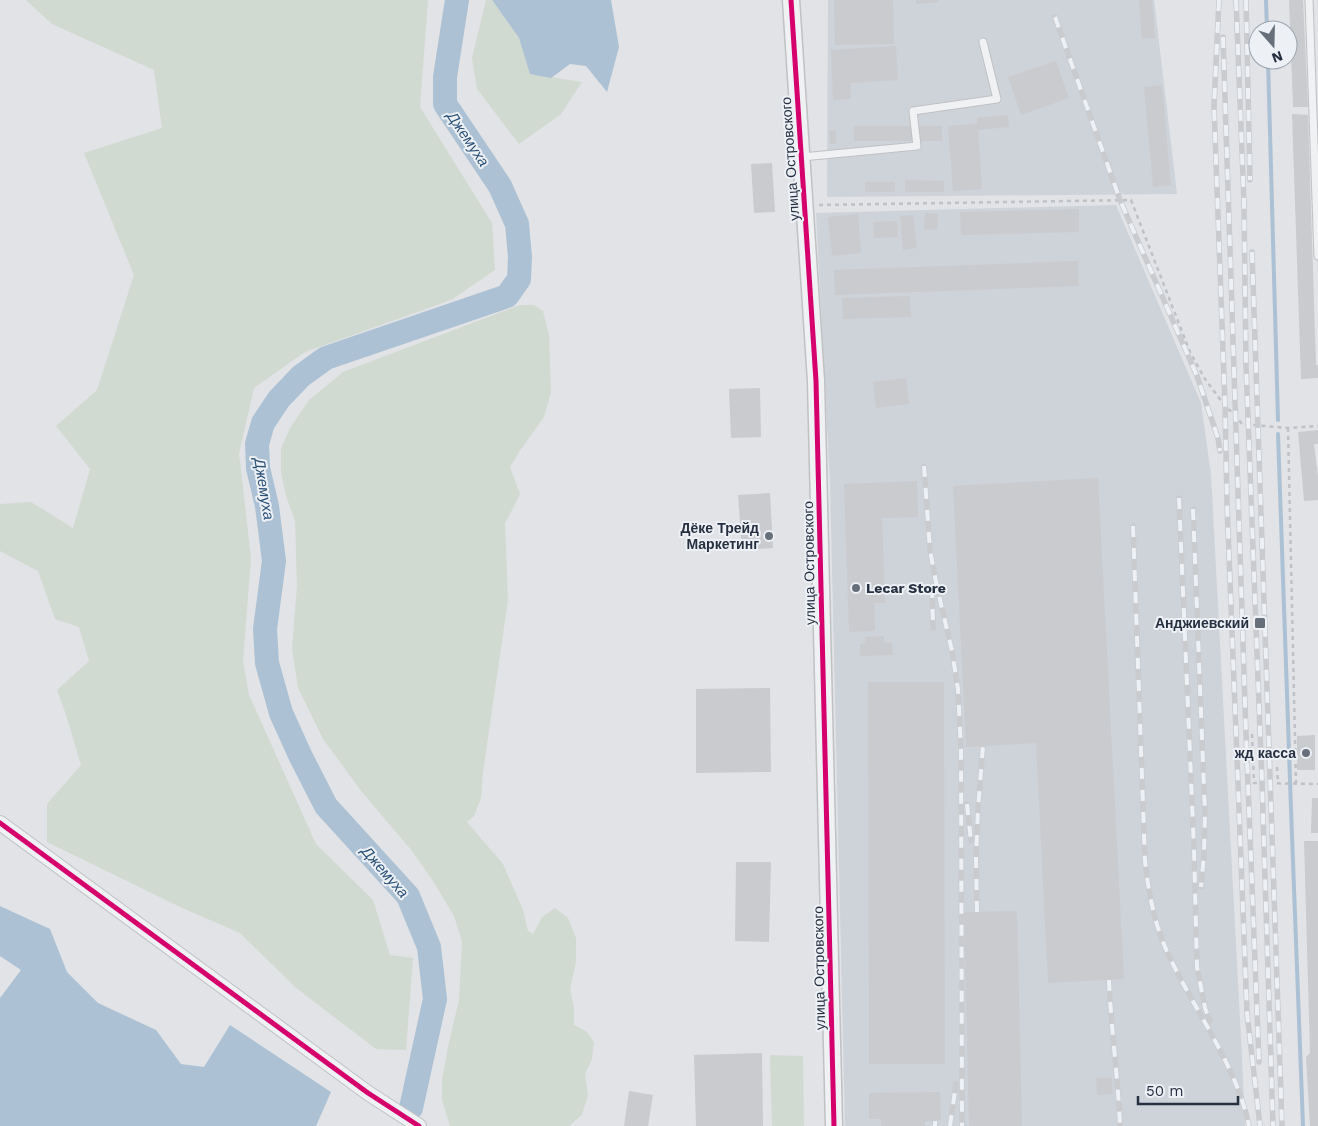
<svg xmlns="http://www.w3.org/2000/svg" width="1318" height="1126" font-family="'Work Sans',sans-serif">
	<rect width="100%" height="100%" fill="#e1e3e6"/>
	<path fill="#ced3da" d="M828,0H1154L1177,194L827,197Z
		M1116,205L1201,403L1211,474L1242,1057L1245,1126H845L830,483L816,213Z"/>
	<path fill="#d1dad0" d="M26,0H428L420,107L492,223L495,270L451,300L305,352L254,388L239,453L251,558L243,661L249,695L316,844L373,900L390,955L413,958L406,1050L376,1049L295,987L240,933L180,907L47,842V804L81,765L66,715L57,690L89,661L79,627L55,619L38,571L0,551V504L31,502L73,528L90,469L56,426L97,390L134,275L84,153L162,128L154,70L52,24Z
		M486,0H492L519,38L531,74L582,82L561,114L519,144L477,89L472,58Z
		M520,305H534L543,311L549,335L551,392L544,417L519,452L510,467L520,494L511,512L505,523L508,600L483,772L481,798L474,816L467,822L503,864L523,910L528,931L533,934L542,917L555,908L568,918L576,938V962L570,989L574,1008V1025L586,1031L594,1042L592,1059L585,1074L588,1095L582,1115L569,1126H450L442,1100V1080L448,1047L459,1000L462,941L454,916L433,881L412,851L362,792L323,739L298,688L292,649L297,586L295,521L286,496L281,473V449L290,428L309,400L343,372Z
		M770,1055L803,1056L804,1126H772Z"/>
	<path fill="#acc1d4" d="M492,0H611L619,47L607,92L586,66L570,64L551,78L530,74L519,38Z
		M0,906L50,929L67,972L98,1003L156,1030L181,1064L204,1067L230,1025L331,1092L316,1126H0V998L21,970L0,956Z"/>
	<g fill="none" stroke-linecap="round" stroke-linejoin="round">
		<path stroke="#acc1d4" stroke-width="4" d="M1266,0L1267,30
			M1268,60L1278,420
			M1278,434L1291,809L1303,1126"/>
		<path stroke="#acc1d4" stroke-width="24" d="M411,1108L435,999L429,947L408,896L326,806L300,755L281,713L267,663L265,629L274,561L267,506L258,468L257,444L263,423L279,399L301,376L326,358L507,296L519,279L520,257L517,224L500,186L445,104V77L457,0"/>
	</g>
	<path fill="#c9cbce" d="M834,0H893L894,44L835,45Z
		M916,0H939V2L916,4Z
		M1139,0H1152L1155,38L1142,39Z
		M1289,0H1303L1308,107H1293Z
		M896,46L898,80L850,83L851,99L833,100L831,50Z
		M1056,61L1069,98L1021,115L1008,77Z
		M1162,85L1171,185L1153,187L1144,87Z
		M1292,114L1308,115L1316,365H1318V378L1301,379Z
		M1008,115L1009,127L978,130L982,189L953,191L948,126L977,124V118Z
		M854,126H942V141H854Z
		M829,131H836V144H830Z
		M772,163L775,212L754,213L751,164Z
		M905,180L944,181V192H905Z
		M865,182H895V192H865Z
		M1079,209V232L961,235L960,212Z
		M925,213L938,214L937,230L924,229Z
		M858,214L861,253L832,256L828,217Z
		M913,215L917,248L903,250L900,216Z
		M897,221L898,237L874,238L873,222Z
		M1078,261L1079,286L835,295L834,270Z
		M910,296L911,317L843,319L842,298Z
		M906,378L909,404L876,408L873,382Z
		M760,388L761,437L731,438L729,389Z
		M1318,430V444H1314L1318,477V500L1304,501L1298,432Z
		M1098,478L1124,979L1048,983L1036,743L966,747L953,486Z
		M917,481L918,517L882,518L885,603H874L875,631L849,632L844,484Z
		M770,493L773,548L742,550L738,495Z
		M884,636V643H892L893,655L860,656V644L865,643V637Z
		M868,682H944L945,1064H869Z
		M770,688L771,772L696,773V689Z
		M1315,735V770H1297V736Z
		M1312,798H1318V833H1311Z
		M1304,841H1318V1126H1310L1306,1057L1310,1053Z
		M736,862H771L769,942L735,941Z
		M1017,911L1022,1126H969L964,912Z
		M762,1053L763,1126H696L694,1055Z
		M1096,1078H1112L1113,1094L1097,1095Z
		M629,1091L653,1095L648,1126H624Z
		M940,1092L941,1120L925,1121V1126H881V1119H869V1093Z"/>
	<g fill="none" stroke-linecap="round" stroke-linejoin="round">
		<g stroke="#bfc1c4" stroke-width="9">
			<path id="service" d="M1309,0L1318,256
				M802,157L917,146L913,111L997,99L983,42"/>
		</g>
		<g stroke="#bfc1c4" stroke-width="16">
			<path id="minor" d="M0,823L368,1093L419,1126"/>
		</g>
		<g stroke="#bfc1c4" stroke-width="19">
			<path id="tertiary" d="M791,0L816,381L834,1126"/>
		</g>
		<path stroke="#bfc1c6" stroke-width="2.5" stroke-dasharray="4 4" stroke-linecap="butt" d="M819,205L1131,200L1190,352L1205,379L1225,406L1235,415L1242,424L1288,428L1318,426
			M1288,428L1296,783
			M1252,734L1254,783L1318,784
			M1277,767L1278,783"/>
		<use href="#service" stroke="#f0f1f3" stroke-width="7"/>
		<use href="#minor" stroke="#f0f1f3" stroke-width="14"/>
		<use href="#tertiary" stroke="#f0f1f3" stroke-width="16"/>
		<g stroke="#c9cbce" stroke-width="5.5">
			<path id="rail" d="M1219,0L1214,106L1225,406L1227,504L1247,1013L1260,1126
				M1236,0L1244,203L1246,365L1262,783L1273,1126
				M1246,0L1250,180
				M1055,17L1120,200L1197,376L1218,438L1220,451
				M1223,37L1246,734L1259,1062
				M1252,252L1282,1126
				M924,466L930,550L937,587L952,651L958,689L961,749L962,1126
				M1179,498L1194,849L1197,967L1205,1008L1210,1021
				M1193,509L1205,814L1204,855L1201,887
				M1133,526L1145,861C1149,896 1155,928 1171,960C1197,1014 1237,1067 1249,1126
				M932,587L933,628
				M967,804L971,841
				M977,912L976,857L978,809L983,746
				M1109,980C1111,1028 1118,1077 1120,1126
				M935,1121V1126
				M950,1126L956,1084"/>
		</g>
		<use href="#rail" stroke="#edf1f6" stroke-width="4" stroke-dasharray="11" stroke-linecap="butt"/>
		<g stroke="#edf1f6" stroke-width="8">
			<path id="cycleway" d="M791,0L816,381L834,1126
				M0,823L368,1093L419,1126"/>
		</g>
		<use href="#cycleway" stroke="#d6006c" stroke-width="5"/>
	</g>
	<g fill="#676f7b" stroke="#edf1f6" stroke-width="2">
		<circle cx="769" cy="536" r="5"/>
		<circle cx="856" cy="588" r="5"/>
		<rect x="1254" y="617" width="12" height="12" rx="2.5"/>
		<circle cx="1306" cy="753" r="5"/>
	</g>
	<g text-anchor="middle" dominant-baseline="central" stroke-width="4" stroke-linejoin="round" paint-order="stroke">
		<g font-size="14" fill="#263041" stroke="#edf1f6">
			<text transform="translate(790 159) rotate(-94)">улица Островского</text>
			<text transform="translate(809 563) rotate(-91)">улица Островского</text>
			<text transform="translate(819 968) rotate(-91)">улица Островского</text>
		</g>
		<g font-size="14" font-weight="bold" fill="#263041" stroke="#edf1f6" text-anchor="end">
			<text x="759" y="528">Дёке Трейд<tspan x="759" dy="16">Маркетинг</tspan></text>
			<text x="866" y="588" text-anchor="start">Lecar Store</text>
			<text x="1249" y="623">Анджиевский</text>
			<text x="1296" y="753">жд касса</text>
		</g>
		<g font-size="15" font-style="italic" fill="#2c5178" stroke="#edf1f6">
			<text transform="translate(468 139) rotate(56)">Джемуха</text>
			<text transform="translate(264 489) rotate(81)">Джемуха</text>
			<text transform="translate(385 872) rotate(49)">Джемуха</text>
		</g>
	</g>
	<g transform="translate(1273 45) rotate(160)"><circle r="24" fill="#edf1f6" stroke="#9da4ae"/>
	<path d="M0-4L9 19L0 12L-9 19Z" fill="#676f7b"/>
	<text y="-8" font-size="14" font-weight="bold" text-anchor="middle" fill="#263041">N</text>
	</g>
	<path d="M1138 1096v8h100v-8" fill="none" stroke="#263041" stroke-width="2.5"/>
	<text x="1146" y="1096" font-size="15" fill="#263041" stroke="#edf1f6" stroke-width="4" paint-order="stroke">50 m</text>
</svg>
